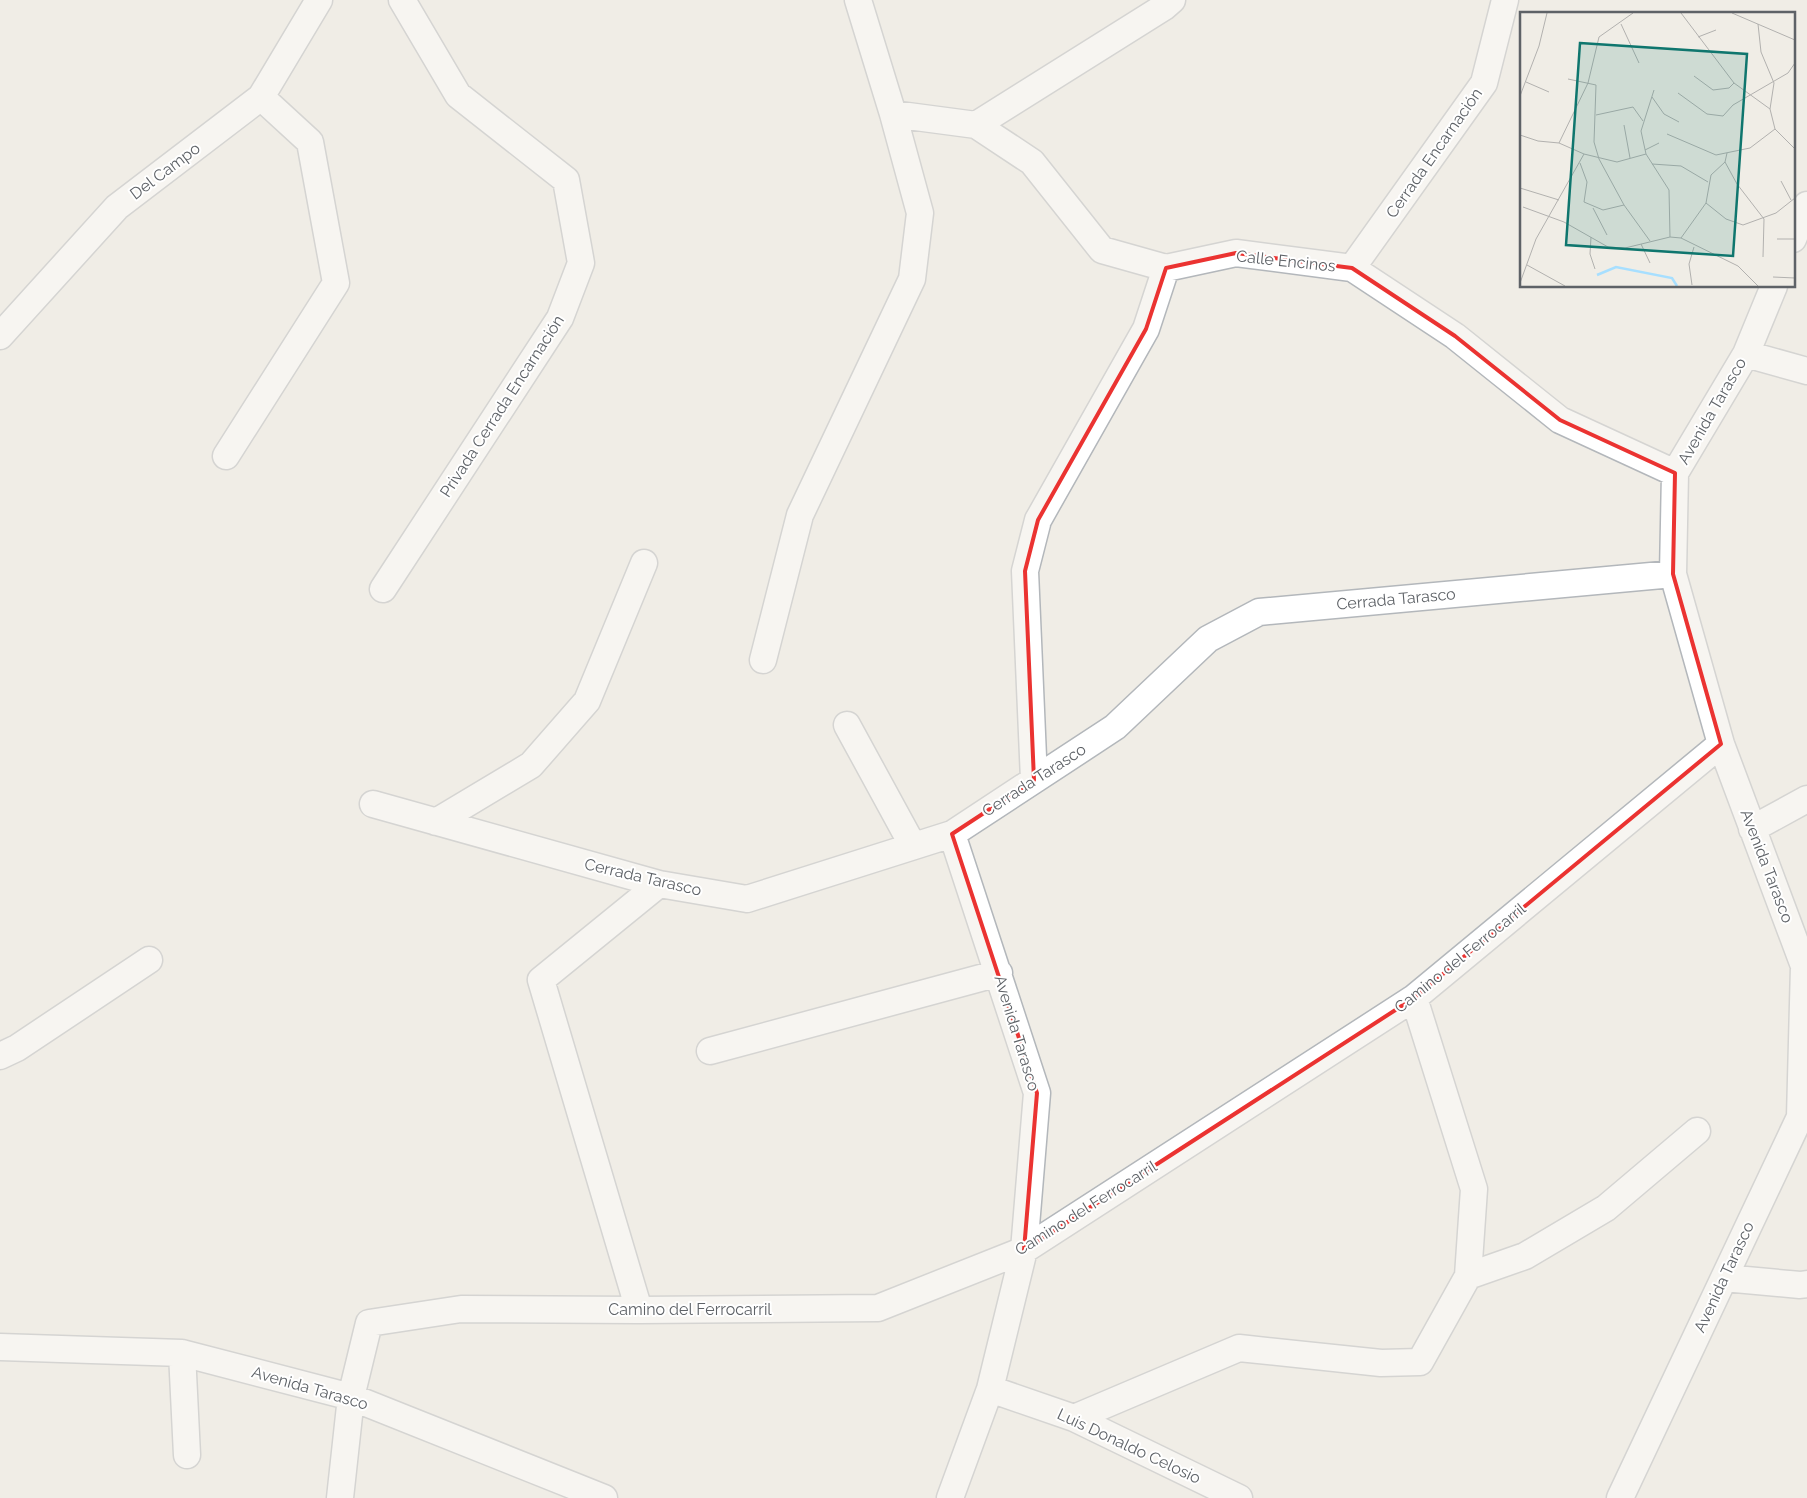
<svg xmlns="http://www.w3.org/2000/svg" width="1807" height="1498" font-family="Raleway,sans-serif">
	<rect width="100%" height="100%" fill="#f0ede6"/>
	<g fill="none" stroke-linecap="round" stroke-linejoin="round">
		<g stroke="#b3b7bb" stroke-width="29">
			<path id="street" d="M893,114L976,125L1032,162L1102,250L1166,268L1236,253L1352,268L1455,336L1560,420L1675,473
				M976,125L1164,7L1172,0
				M1793,239L1807,205
				M1352,268L1484,83L1505,0
				M0,336L117,207L261,97L319,0
				M1746,354L1807,371
				M226,456L336,283L310,142L261,97
				M383,589L560,318L581,263L566,180L458,95L402,0
				M763,660L800,515L912,279L920,213L893,114L858,0
				M847,725L913,846
				M1034,780L1025,571L1038,520L1146,329L1166,268
				M373,804L659,884L747,899L952,834L1115,727L1208,639L1259,612L1673,574
				M436,822L531,765L587,701L644,563
				M1752,829L1807,799
				M710,1051L999,973
				M0,1056L17,1048L149,960
				M1468,1276L1525,1256L1606,1208L1697,1131
				M1724,1278L1800,1285L1807,1284
				M639,1310L541,980L659,884
				M0,1347L182,1353L351,1397L604,1498
				M182,1353L187,1455
				M990,1389L1074,1418L1239,1498
				M1074,1418L1239,1348L1381,1363L1420,1362L1468,1276L1474,1189L1414,998
				M340,1498L351,1397L369,1323L461,1309L639,1310L878,1308L1024,1250L1414,998L1721,744
				M950,1498L990,1389L1024,1250L1037,1093L952,834
				M1620,1498L1800,1117L1804,966L1721,744L1673,574L1675,473L1746,354L1774,286"/>
		</g>
		<use href="#street" stroke="#fff" stroke-width="26"/>
	</g>
	<path d="M0 0H1807V1498H0ZM1236,253L1352,268L1455,336L1560,420L1675,473L1673,574L1721,744L1414,998L1024,1250L1037,1093L952,834L1034,780L1025,571L1038,520L1146,329L1166,268Z" fill="#f0ede6" fill-opacity=".55" fill-rule="evenodd"/>
	<path fill="none" stroke="#eb3331" stroke-width="4" stroke-linejoin="round" d="M1236,253L1352,268L1455,336L1560,420L1675,473L1673,574L1721,744L1414,998L1024,1250L1037,1093L952,834L1034,780L1025,571L1038,520L1146,329L1166,268Z"/>
	<g text-anchor="middle" dominant-baseline="central" stroke-width="4" stroke-linejoin="round" paint-order="stroke">
		<g font-size="16" fill="#5e6267" stroke="#fff">
			<text transform="translate(1434 153) rotate(-55)">Cerrada Encarnación</text>
			<text transform="translate(165 171) rotate(-37)">Del Campo</text>
			<text transform="translate(1286 261) rotate(6)">Calle Encinos</text>
			<text transform="translate(502 406) rotate(-57)">Privada Cerrada Encarnación</text>
			<text transform="translate(1712 411) rotate(-60)">Avenida Tarasco</text>
			<text transform="translate(1396 599) rotate(-5)">Cerrada Tarasco</text>
			<text transform="translate(1034 780) rotate(-33)">Cerrada Tarasco</text>
			<text transform="translate(1767 866) rotate(69)">Avenida Tarasco</text>
			<text transform="translate(643 877) rotate(13)">Cerrada Tarasco</text>
			<text transform="translate(1460 958) rotate(-39)">Camino del Ferrocarril</text>
			<text transform="translate(1017 1033) rotate(73)">Avenida Tarasco</text>
			<text transform="translate(1086 1208) rotate(-32)">Camino del Ferrocarril</text>
			<text transform="translate(1724 1277) rotate(-65)">Avenida Tarasco</text>
			<text x="690" y="1309">Camino del Ferrocarril</text>
			<text transform="translate(310 1388) rotate(16)">Avenida Tarasco</text>
			<text transform="translate(1129 1446) rotate(25)">Luis Donaldo Celosio</text>
		</g>
	</g>
	<g transform="translate(1520 12)">
		<rect width="275" height="275" fill="#f0ede6"/>
		<path fill="none" stroke="#a7dfff" stroke-width="2.5" d="M77,263L96,255L152,266L157,274"/>
		<path fill="none" stroke="#b2b1af" stroke-width="1" d="M161,1L214,71L250,97M212,1L275,28M101,12L119,51M238,12L241,40L254,71L250,97L255,117L275,137M178,25L196,18M174,64L193,78L209,76L214,71M48,67L76,73L74,130L79,147L104,193L130,229M6,70L29,80M134,78L121,119L126,142L149,178L150,225M158,81L187,102L203,104L213,93L268,61L275,51M0,84L19,34L27,1M132,85L144,102L159,110M76,103L113,95L123,109M104,113L110,146M147,122L196,143L230,136L255,117M0,123L18,129L39,131L64,142L97,150L126,142M39,131L68,71L79,25L113,1M125,138L139,131M205,150L217,172L244,207L243,245M60,151L67,170L64,190L83,198L104,193M132,152L161,154L188,170M261,169L271,188M0,176L39,188M186,191L206,207L223,213L256,201L275,186M3,195L44,210L88,235L105,236L150,225L161,226L218,254L238,274M73,196L87,223M71,225L70,242L75,257M161,226L186,191L191,163L205,150L207,141M257,227H275M121,232L130,251M7,253L45,274M253,265L275,266M0,271L16,227L64,142M172,273L169,252L174,235"/>
		<path fill="#0f766e" fill-opacity="0.15" stroke="#0f766e" stroke-width="2.5" d="M60,31L227,42L213,244L46,233Z"/>
		<rect width="275" height="275" fill="none" stroke="#5e6267" stroke-width="2.5"/>
	</g>
</svg>
